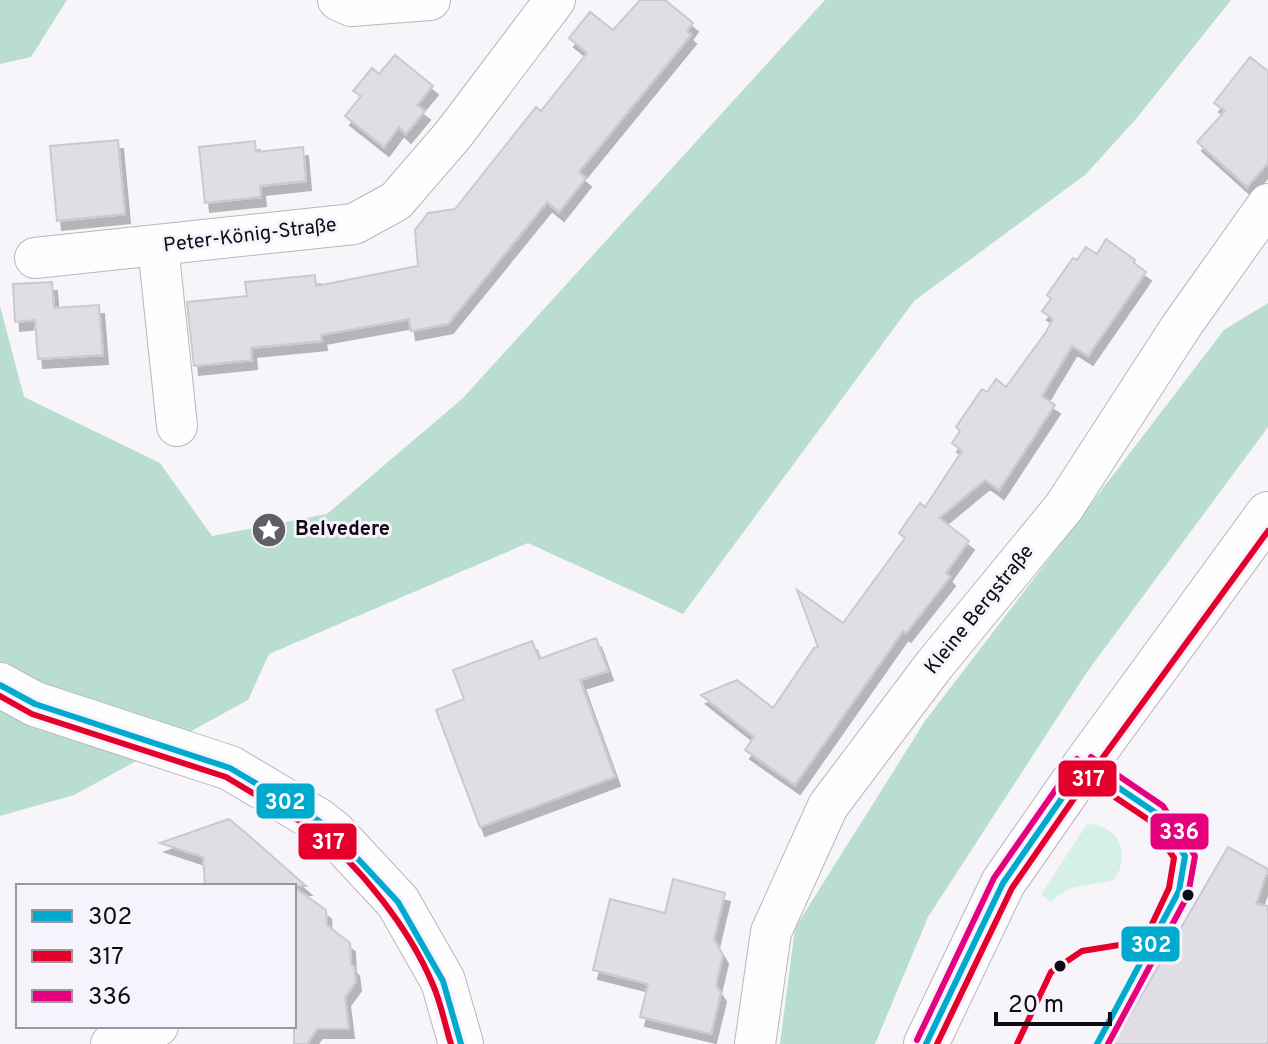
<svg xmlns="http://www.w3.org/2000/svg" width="1268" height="1044" font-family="Overpass,sans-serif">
	<defs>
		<filter id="shadow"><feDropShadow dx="5" dy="9" stdDeviation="0" flood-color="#0004"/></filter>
	</defs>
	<rect width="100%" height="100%" fill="#f7f5fa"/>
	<path fill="#d5f1e5" d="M1087,824C1119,824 1132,855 1114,880L1068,889L1050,902L1041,894Z"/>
	<path fill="#b9ddce" d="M0,0H67L31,57L0,64Z
		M825,0H1231L1136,119L1085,175L914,301L683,614L528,543L269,654L248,700L74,795L0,816V306L24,397L160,463L212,536L327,514L463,398Z
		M1268,303V427L1087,672L928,917L875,1044H780L795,928L925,721L1224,330Z"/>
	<path fill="#e0dde4" stroke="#ccc8cf" stroke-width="2" filter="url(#shadow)" d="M640,0H665L693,23L687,31L691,35L579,172L586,178L559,212L547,202L448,324L411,331L409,319L321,335L322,341L251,348L252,360L194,366L187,302L247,296L245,282L315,275L316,286L418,266L415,230L428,213L455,209L536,107L541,111L587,53L569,38L590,12L613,30Z
		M395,55L433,86L417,105L425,111L406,134L399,127L384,147L345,116L361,96L353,91L372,68L379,74Z
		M1250,57L1268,71V163L1247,187L1197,142L1225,111L1214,103Z
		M118,140L125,214L57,221L50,146Z
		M255,141L256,152L303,147L306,181L260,186L261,197L205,203L199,147Z
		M1106,239L1135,260L1134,263L1146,272L1088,356L1072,346L1042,396L1055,405L999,490L985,480L939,518L969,541L946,573L950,577L906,633L903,631L795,785L745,750L754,737L701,695L737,680L773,708L814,648L818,647L797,590L843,623L905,538L899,533L920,503L925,507L962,451L952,443L960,431L956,427L982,389L987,392L996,379L1006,387L1046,332L1053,319L1042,311L1051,299L1047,295L1073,258L1077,260L1086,247L1097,254Z
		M52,282L54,308L99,305L103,355L38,359L35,320L15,322L13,284Z
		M596,638L608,671L580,680L615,777L480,827L436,710L464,699L453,670L532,641L539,659Z
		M229,819L246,833L306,886H205L203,857L160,843Z
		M1228,847L1268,869L1256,904L1268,906V1044H1113Z
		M673,879L725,893L714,939L723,955L716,985L721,993L711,1034L640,1017L648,984L593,970L610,899L665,913Z
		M294,887L326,910L327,925L350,943L351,964L354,967L356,982L345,997L349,1029H317L307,1044H294Z"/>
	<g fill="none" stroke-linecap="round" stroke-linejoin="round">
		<g stroke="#b8b6bc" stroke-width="42">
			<path id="street" d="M338,0L351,6L430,0
				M158,246L177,426
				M35,258L354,224L396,201L453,135L555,0
				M111,1044L158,1026
				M755,1044L771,932L828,806L935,664L1064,507L1182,325L1268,204"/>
		</g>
		<g stroke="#b8b6bc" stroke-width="46">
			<path id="secondary" d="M0,685L35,704L230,768L319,821L333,832L398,902L443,981L461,1044
				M926,1044L1003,883L1085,765L1268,514"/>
		</g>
		<use href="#street" stroke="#fefefe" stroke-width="40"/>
		<use href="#secondary" stroke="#fefefe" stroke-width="44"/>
		<g stroke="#f7f3fc" stroke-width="12">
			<path id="bus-1" d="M0,685L35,704L230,768L319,821L333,832L398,902L443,981L461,1044
				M1085,765L1156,813L1185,856L1179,891L1097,1044
				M926,1044L1003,883L1085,765"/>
		</g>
		<g stroke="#f7f3fc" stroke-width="12">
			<path id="bus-2" d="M0,696L32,714L226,777L313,829C360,866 410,929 433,985C441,1003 445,1025 451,1044
				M1079,773L1149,820L1174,858L1169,888L1152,924
				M937,1044L1012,888L1093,771L1268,531
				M1017,1044L1051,972L1082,951L1163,938"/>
		</g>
		<g stroke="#f7f3fc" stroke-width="12">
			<path id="bus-3" d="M1091,757L1163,806L1195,856L1188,895L1108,1044
				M917,1040L994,878L1077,759"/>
		</g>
		<use href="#bus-1" stroke="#00a9ce" stroke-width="6"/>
		<use href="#bus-2" stroke="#e4002b" stroke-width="6"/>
		<use href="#bus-3" stroke="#e5007d" stroke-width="6"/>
	</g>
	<defs>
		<g id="sight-disc" transform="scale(1.8)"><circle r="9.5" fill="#615e64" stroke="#f7f3fc"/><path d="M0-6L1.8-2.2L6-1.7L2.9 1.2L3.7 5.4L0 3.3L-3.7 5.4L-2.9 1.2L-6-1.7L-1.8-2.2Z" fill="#fff"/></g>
	</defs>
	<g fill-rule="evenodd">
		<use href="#sight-disc" x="269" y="530"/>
	</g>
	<g fill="#100c14" stroke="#f7f3fc" stroke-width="3">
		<circle cx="1188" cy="895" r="7"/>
		<circle cx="1060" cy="966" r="7"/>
	</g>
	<g text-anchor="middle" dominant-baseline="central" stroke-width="6" stroke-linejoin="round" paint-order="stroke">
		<g font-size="20" fill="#100c14" stroke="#f7f3fc">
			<text transform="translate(250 236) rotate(-7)">Peter-König-Straße</text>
			<text transform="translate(980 610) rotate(-51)">Kleine Bergstraße</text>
		</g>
		<g font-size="20" font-weight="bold" fill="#100c14" stroke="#f7f3fc" text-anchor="start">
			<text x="295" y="530">Belvedere</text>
		</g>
	</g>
	<g stroke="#f7f3fc" stroke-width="3">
		<rect x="1057" y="759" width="61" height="39" rx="8" fill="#e4002b"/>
		<rect x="255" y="782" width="61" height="38" rx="8" fill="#00a9ce"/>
		<rect x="1149" y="812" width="61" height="39" rx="8" fill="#e5007d"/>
		<rect x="297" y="822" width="61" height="39" rx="8" fill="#e4002b"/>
		<rect x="1120" y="925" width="61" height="38" rx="8" fill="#00a9ce"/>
	</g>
	<g font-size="22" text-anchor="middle" font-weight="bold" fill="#fff">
		<text x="1088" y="786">317</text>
		<text x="285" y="809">302</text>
		<text x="1179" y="839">336</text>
		<text x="328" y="849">317</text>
		<text x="1151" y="952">302</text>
	</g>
	<rect x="16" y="884" width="280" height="144" fill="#f7f3fc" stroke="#9b979f" stroke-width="2"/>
	<rect x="32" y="910" width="40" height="12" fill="#00a9ce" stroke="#9b979f" stroke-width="2"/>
	<text x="88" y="924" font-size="24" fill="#100c14">302</text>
	<rect x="32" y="950" width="40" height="12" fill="#e4002b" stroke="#9b979f" stroke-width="2"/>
	<text x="88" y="964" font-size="24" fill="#100c14">317</text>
	<rect x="32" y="990" width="40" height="12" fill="#e5007d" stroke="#9b979f" stroke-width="2"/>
	<text x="88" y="1004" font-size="24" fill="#100c14">336</text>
	<path d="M996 1012v12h114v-12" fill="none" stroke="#100c14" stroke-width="4"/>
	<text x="1008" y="1012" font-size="24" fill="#100c14" stroke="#f7f3fc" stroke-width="6" paint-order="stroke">20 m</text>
</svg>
